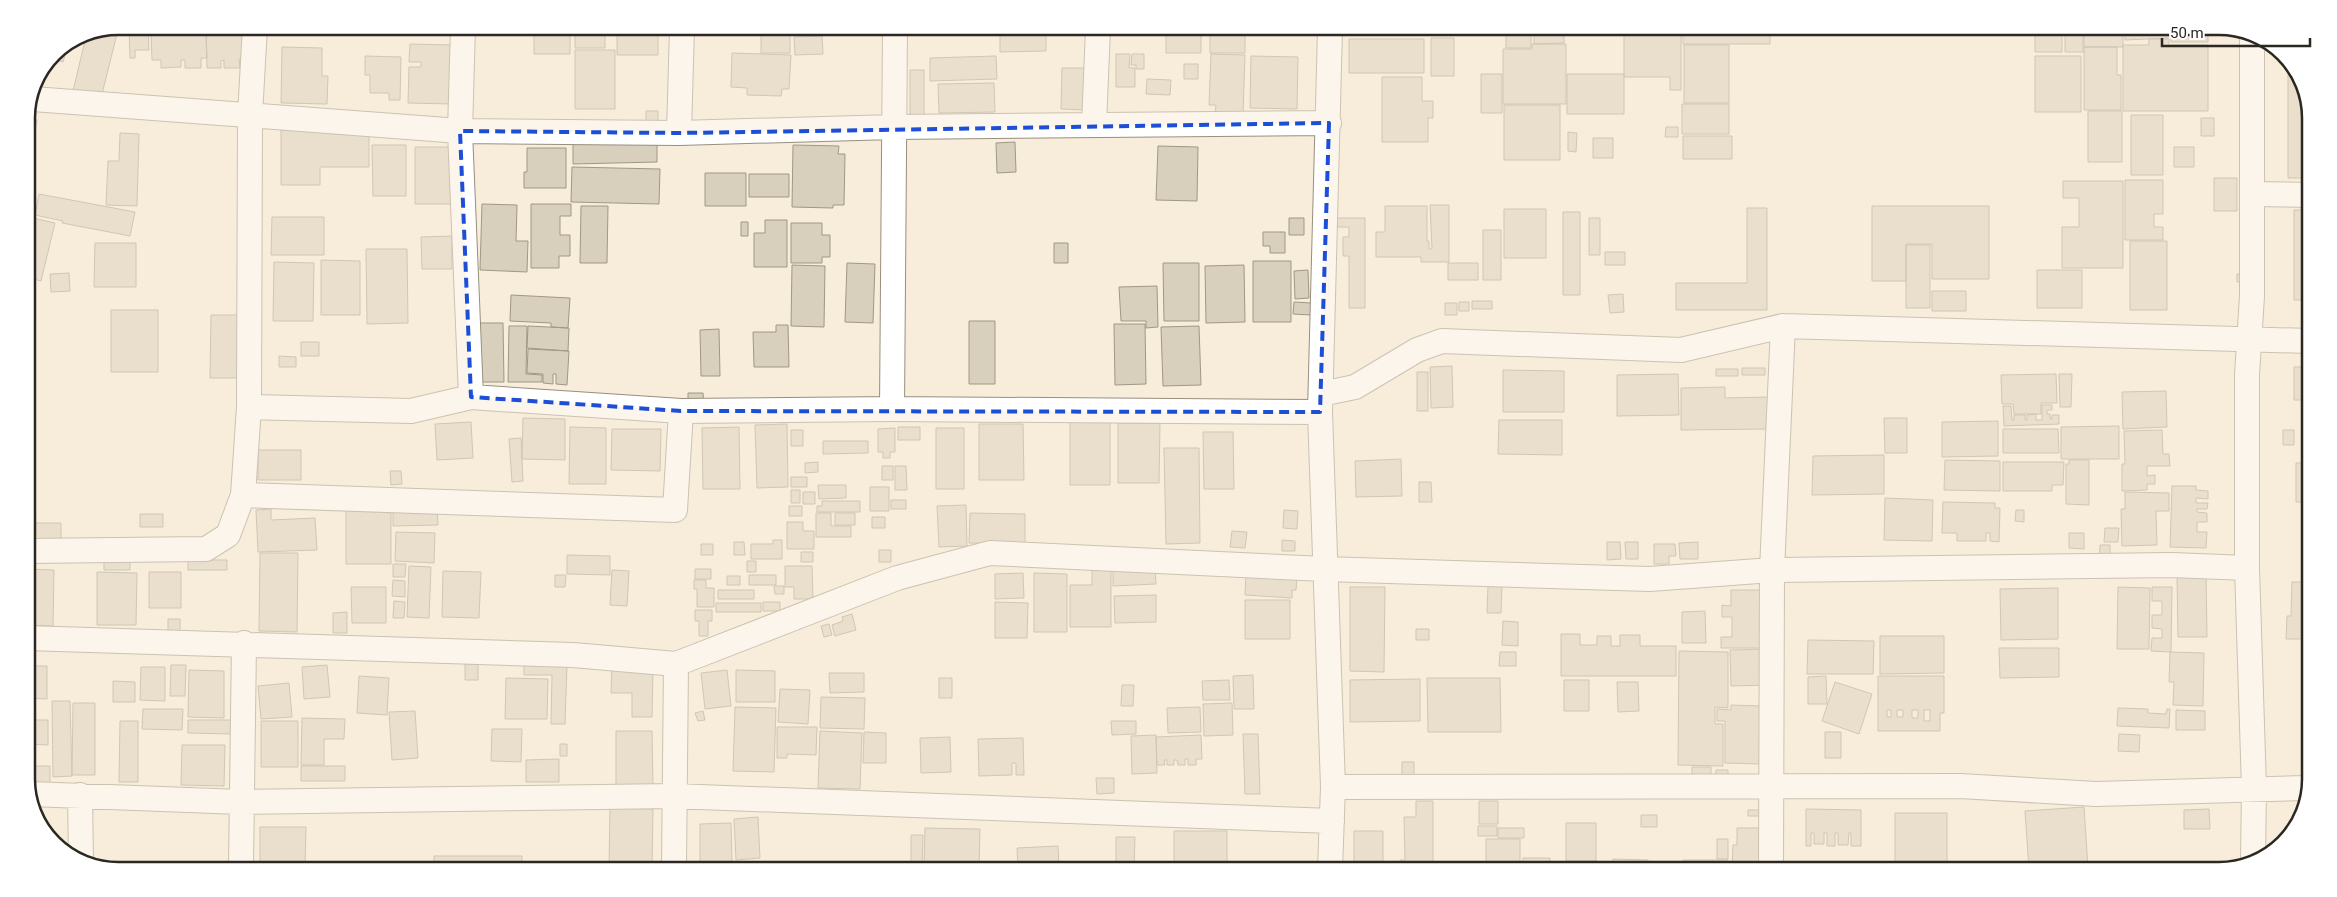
<svg xmlns="http://www.w3.org/2000/svg" width="2337" height="897" font-family="Roboto,sans-serif">
	<rect width="100%" height="100%" fill="#f7edda"/>
	<path fill="#d9cfbd" stroke="#a09786" fill-rule="evenodd" d="M119,26L101,98L73,91L87,32Z
		M129,26H148L149,50H135V58H130Z
		M154,26H182V32H154Z
		M534,27H570V54H534Z
		M575,27H605V48H575Z
		M617,27L658,28V55H617Z
		M761,28H790V53H761Z
		M795,28H847V34H795Z
		M1000,28H1046V51L1000,52Z
		M1166,29H1201V53H1166Z
		M1210,29H1245V53H1210Z
		M1506,29L1531,30V48H1506Z
		M1534,30H1564V43L1534,44Z
		M1683,30H1770V44H1683Z
		M1854,30H1905V35H1854Z
		M2035,31H2062V52H2035Z
		M2084,31H2123V47H2084Z
		M2125,31H2168V38L2125,40Z
		M2171,31H2208V42H2171Z
		M206,32L207,58H201V68H185V60H181V67L161,68V60H152L151,33Z
		M243,32L244,59H239L240,68H224V60L221,61V68H207L206,33Z
		M1624,34H1681V90H1670V77H1624Z
		M2065,34H2083V52H2065Z
		M81,35L78,44L70,42Z
		M822,36L823,54L795,55L794,37Z
		M1431,38H1454V76H1431Z
		M1349,39H1424V73H1349Z
		M2149,39H2169V45H2208V111H2123V45H2149Z
		M69,43L63,62L51,59L53,53Z
		M410,44L453,45L451,104L408,103L409,67H421V62H409Z
		M1532,44H1566V104H1503V49H1532Z
		M1684,45H1729V103H1684Z
		M282,47L322,48V76H328L327,104L281,103Z
		M2084,47H2117V75H2121V110H2084Z
		M575,50H615V109H575Z
		M732,53L791,55L789,89H782L781,96L747,95V88L731,87Z
		M1116,54H1130L1129,68H1135V87H1116Z
		M1132,54H1144V69H1136V65H1131Z
		M1211,54L1245,55L1243,115L1215,114L1216,105H1209Z
		M365,56L401,57L400,100H389V93H370V75H365Z
		M996,56L997,79L930,81V58Z
		M1251,56L1298,57L1297,109L1250,108Z
		M2035,56H2081V112H2035Z
		M2286,58L2292,62V64H2286Z
		M1184,64H1198V79H1184Z
		M1062,68H1088L1087,110L1061,109Z
		M2288,68H2294L2311,111L2310,178H2288Z
		M910,70H924V115H910Z
		M1481,74H1502V113H1481Z
		M1567,74H1624V114H1567Z
		M1382,77H1422V101H1433V118H1428V142H1382Z
		M1147,79L1171,80L1170,95L1146,94Z
		M994,83L995,112L939,113L938,84Z
		M1682,104H1729V134H1682Z
		M1504,105H1560V160H1504Z
		M646,111H658V127H646Z
		M2088,111H2122V162H2088Z
		M2131,115H2163V175H2131Z
		M26,118L37,120L29,158L26,157Z
		M2201,118H2214V136H2201Z
		M1666,127H1678V137H1665Z
		M281,130L369,131V167H320V185H281Z
		M1568,132L1577,133L1576,152L1568,151Z
		M120,133L139,134L137,206L106,205L108,161H119Z
		M1683,136H1732V159H1683Z
		M1593,138H1613V158H1593Z
		M657,142V162L573,164V143Z
		M1015,142L1016,172L997,173L996,143Z
		M372,145H406V196H373Z
		M793,145L839,146L838,154H845L844,205H833V208L792,207Z
		M1158,146L1198,147L1197,201L1156,200Z
		M415,147H456L454,204H415Z
		M2174,147H2194V167H2174Z
		M527,148H566V188H524V172H527Z
		M572,167L660,169L659,204L571,202Z
		M705,173H746V206H705Z
		M749,174H789V197H749Z
		M2214,178H2237V211H2214Z
		M2125,180H2163V214H2154V227H2163V240H2125Z
		M2063,181H2123V268H2062V227H2079V198H2063Z
		M39,194L135,212L130,236L62,223L63,221L35,215Z
		M482,204L517,205L516,241H528L527,272L480,270Z
		M531,204H571V216H560V235H570V256H559V268H531Z
		M1430,205H1449V262H1421V257H1376V232H1385V206H1427V241H1429V249H1432Z
		M581,206H608L607,263H580Z
		M1872,206H1989V279H1932V244H1906V281H1872Z
		M1747,208H1767V310H1676V283H1747Z
		M1504,209H1546V258H1504Z
		M2294,210H2310L2309,300H2294Z
		M1563,212H1580V295H1563Z
		M272,217H324V255H271Z
		M33,218L55,223L41,281L26,277V247Z
		M1289,218H1304V235H1289Z
		M1335,218H1365V308H1349V256H1343V237H1349V227H1335Z
		M1589,218H1600V255H1589Z
		M765,220H787V267H754V233H765Z
		M741,222H748V236H741Z
		M791,223H822V235H830V257H822V263H791Z
		M1483,230H1501V280H1483Z
		M1263,232H1285V253H1270V246H1263Z
		M452,236V269H422L421,237Z
		M2130,241H2167V310H2130Z
		M95,243H136V287H94Z
		M1054,243H1068V263H1054Z
		M1906,245H1930V308H1906Z
		M366,249H407L408,323L367,324Z
		M1605,252H1625V265H1605Z
		M321,260L360,261V315H321Z
		M1253,261H1291V322H1253Z
		M274,262L314,263L313,321H273Z
		M847,263L875,264L873,323L845,322Z
		M1163,263H1199V321H1164Z
		M1448,263H1478V280H1448Z
		M792,265L825,266L824,327L791,326Z
		M1244,265L1245,322L1206,323L1205,266Z
		M1308,270L1309,298L1295,299L1294,271Z
		M2037,270H2082V308H2037Z
		M69,273L70,291L51,292L50,274Z
		M2237,274L2248,275V282H2237Z
		M1157,286L1158,327L1146,328V321H1121L1119,287Z
		M1932,291H1966V311H1932Z
		M1623,294L1624,312L1610,313L1608,295Z
		M511,295L570,298L568,328L551,327V323L510,321Z
		M1472,301H1492V309H1472Z
		M1294,302L1312,303L1311,315L1293,314Z
		M1459,302H1469V311H1459Z
		M1445,303H1457V315H1445Z
		M111,310H158V372H111Z
		M211,315H238L237,378H210Z
		M969,321H995V384H969Z
		M480,323H503L504,382H481Z
		M1114,324H1145L1146,384L1115,385Z
		M776,325H788L789,367H754L753,332H776Z
		M509,326H527L526,374L542,375V382H508Z
		M528,326L569,328L568,351L527,348Z
		M1199,326L1201,385L1163,386L1161,327Z
		M719,329L720,376H701L700,330Z
		M301,342H319V356H301Z
		M528,349L569,351L567,385L556,384V374H553V384L543,383V374L527,373Z
		M279,356L296,357V367H279Z
		M1452,366L1453,407L1431,408L1430,367Z
		M2294,367H2309V400H2294Z
		M1742,368H1765V375H1742Z
		M1716,369H1738V376H1716Z
		M1503,370L1564,371V412H1503Z
		M1417,372H1428V411H1417Z
		M1678,374L1679,415L1617,416V375Z
		M2056,374L2057,403H2041V414H2014L2013,404H2002L2001,375Z
		M2059,374H2072L2071,407H2060Z
		M1725,387V398L1768,397L1769,429L1681,430V388Z
		M2166,391L2167,427L2123,429L2122,392Z
		M688,393H703L704,405H688Z
		M2042,405H2052V410H2047V414H2050V419H2052V415H2059V424L2004,426L2003,406H2011L2012,420H2014V415H2025V420H2027V415L2036,414V420H2042Z
		M523,418L565,419V460L522,459Z
		M1884,418H1907V453H1885Z
		M1070,420L1110,421V485H1070Z
		M1499,420H1562V455L1498,454Z
		M1998,421V456L1942,457V422Z
		M471,422L473,458L437,460L435,424Z
		M1118,423H1160L1159,483H1118Z
		M787,424L788,487L757,488L755,425Z
		M979,424H1023L1024,480H979Z
		M2119,426V459H2061V427Z
		M570,427L606,428V484H569Z
		M739,427L740,489H703L702,428Z
		M898,427H920V440H898Z
		M895,428V452H890V458H883V452H878V429Z
		M936,428H964V489H936Z
		M612,429H661L660,471L611,470Z
		M2003,429H2058L2059,453H2003Z
		M791,430H803V446H791Z
		M2162,430L2163,454H2169L2170,466H2147V476L2155,475V484H2147V490L2122,491V464H2125L2124,431Z
		M2283,430H2294V445H2283Z
		M1203,432H1233L1234,489H1204Z
		M521,438L523,481L512,482L509,439Z
		M823,441H868V453L823,454Z
		M1164,448H1199L1200,543L1166,544Z
		M258,450H301V480H258Z
		M1884,455V494L1812,495L1813,456Z
		M1401,459L1402,496L1356,497L1355,461Z
		M1945,460L2000,461V491L1944,490Z
		M2069,460H2089V505L2066,504V464H2069Z
		M818,462V472L805,473V463Z
		M2003,462H2064L2063,485H2052V491H2003Z
		M2296,463H2308V502H2296Z
		M882,466H893V480H882Z
		M895,466H906L907,490H895Z
		M390,471H401L402,484L391,485Z
		M791,477H807V487H791Z
		M1419,482H1431L1432,502H1419Z
		M818,485H846V498L819,499Z
		M2172,486H2196V490L2208,491V499L2196,498V503H2208L2207,509H2197V512L2207,513V522H2197V532H2207L2206,548L2170,547Z
		M870,487H889V511H870Z
		M791,490H800V503H791Z
		M803,492H815V504H803Z
		M2125,492L2169,493V511H2156L2157,545L2122,546L2121,509H2125Z
		M1885,498L1933,500L1932,541L1884,540Z
		M891,500H906V509H891Z
		M822,501H860V512H817V506H822Z
		M1943,502L1995,503V508H2000L1999,542L1990,541V533H1986V541H1957V533H1942Z
		M966,505L967,546L939,547L937,506Z
		M789,506H802V516H789Z
		M271,509V520L315,518L317,550L258,552L256,510Z
		M346,509H391V564H346Z
		M437,510L438,525L393,526V511Z
		M1284,510L1298,511L1297,529L1283,528Z
		M2016,510H2024V522L2015,521Z
		M816,513H831V526H851V537H816Z
		M835,513H855V525H835Z
		M970,513L1025,514V544L969,543Z
		M140,514H163V527H140Z
		M872,517H885V528H872Z
		M787,522H803V531H814V549H787Z
		M29,523H61V542H29Z
		M2105,528H2119L2118,542H2104Z
		M1232,531L1247,532L1245,548L1230,547Z
		M396,532L435,533L434,563L395,561Z
		M2069,533H2084V549L2069,548Z
		M773,540H782V559H751V544H773Z
		M1282,540L1295,541V551H1282Z
		M734,542H744L745,555H734Z
		M1607,542H1620L1621,559L1607,560Z
		M1625,542H1638V559H1626Z
		M1698,542V559H1680L1679,543Z
		M701,544H713V555H701Z
		M1654,544H1675L1676,556H1669V564H1654Z
		M2100,545H2110V563H2099Z
		M879,550H891V562H879Z
		M801,552H813V562H801Z
		M260,553H298L297,632L259,631Z
		M567,555L610,556V575L567,574Z
		M104,559H130V570H104Z
		M188,560H227V570H188Z
		M747,561H756V572H747Z
		M393,564H406L405,577H393Z
		M409,566L431,567L429,618L407,617Z
		M785,566H812L813,599H794V587H785Z
		M26,569L54,570L53,626L26,625Z
		M695,569H711V579H695Z
		M1155,569L1156,584L1113,586V570Z
		M612,570L629,571L627,606L610,605Z
		M1092,570H1111V627H1070V585H1092Z
		M443,571L481,572L479,618L442,617Z
		M97,572L137,573L136,625H97Z
		M149,572H181V608H149Z
		M1023,573L1024,598L995,599V574Z
		M1034,573L1067,574V632H1034Z
		M1246,573L1297,576L1296,590H1292V598L1245,595Z
		M555,575H566L565,587H555Z
		M749,575H776V585H749Z
		M2206,575L2207,637H2178L2177,576Z
		M727,576H740V585H727Z
		M393,580L405,581V597L392,596Z
		M694,580H706V588H714V607H697V589H694Z
		M2292,582H2307V639H2286L2287,616H2291Z
		M1488,585H1502L1501,613H1487Z
		M774,586H784V594H775Z
		M351,587H386V623H352Z
		M1350,587H1385L1384,672L1350,671Z
		M2118,587L2150,588L2149,649H2117Z
		M2152,587H2172L2171,652L2151,651L2152,638H2162V629L2152,628V615H2162V601H2152Z
		M2058,588V639L2001,640L2000,589Z
		M718,590H754V599H718Z
		M1731,590H1767L1762,648H1721V637H1732V617H1722V605L1731,606Z
		M1156,595V622L1115,623L1114,596Z
		M1245,600H1290V639H1245Z
		M394,601L405,602L404,618H393Z
		M763,602H780V611H763Z
		M995,602L1028,603L1027,638H995Z
		M716,603H761V612H716Z
		M695,610H712V621H708V636H699V621H695Z
		M1705,611L1706,643H1682V612Z
		M347,612V633H333V613Z
		M852,614L856,630L835,636L832,625L843,621L842,617Z
		M168,619H180V635H168Z
		M1503,621L1518,622V646L1502,645Z
		M829,624L832,635L824,637L821,626Z
		M1416,629H1429V640H1416Z
		M1561,634H1580V645H1597V636H1611V646H1620V635H1640V646H1676V676H1561Z
		M1880,636H1944V673L1880,674Z
		M1808,640L1874,641L1873,674H1807Z
		M1999,648H2059V677L2000,678Z
		M1768,649L1769,685L1731,686L1730,650Z
		M1679,651L1728,652V708L1715,707V724H1723V766L1678,765Z
		M1500,652H1516V666H1499Z
		M2170,652L2204,653L2203,706L2173,705L2174,682H2169Z
		M465,664H478V680H465Z
		M524,664L567,665L565,724H551L552,675H524Z
		M171,665H186L185,696H170Z
		M327,665L330,697L304,699L302,667Z
		M26,666H47V699L26,698Z
		M612,666H653L652,717H632V693H611Z
		M141,667H165V701L140,700Z
		M189,670L224,671V718L188,717Z
		M727,670L731,706L705,709L701,673Z
		M736,670L775,671V702H736Z
		M829,673H864V692L830,693Z
		M1253,675L1254,709H1234L1233,676Z
		M359,676L389,678L387,715L357,713Z
		M1826,676L1827,704H1808V677Z
		M1878,676H1944V713H1940V731H1878ZM1887,710H1891V717H1887ZM1897,710H1903V717H1897ZM1912,710H1918V718H1912ZM1924,710H1930V721H1924Z
		M506,678L548,679L547,719H505Z
		M939,678H952V698H939Z
		M1427,678H1500L1501,732H1428Z
		M1420,679V721L1350,722V680Z
		M1229,680L1230,700H1203L1202,681Z
		M1564,680H1589V711H1564Z
		M113,681L135,682V702H113Z
		M1617,682H1638L1639,711L1618,712Z
		M1835,682L1872,694L1859,734L1822,721Z
		M289,683L292,717L261,719L258,686Z
		M1122,685H1134L1133,706H1121Z
		M780,689L810,690L808,724L778,722Z
		M821,697L865,698L864,729L820,728Z
		M52,701H70L72,776L53,777Z
		M73,703H95V775H72Z
		M1232,703L1233,735L1204,736L1203,704Z
		M1731,705L1761,706L1760,764L1725,763V721H1717V709L1731,710Z
		M735,707L776,708L774,772L733,771Z
		M1200,707L1201,732L1168,733L1167,708Z
		M2118,708L2148,709V713L2166,714L2167,709H2170L2169,728L2117,726Z
		M143,709H183L182,730L142,729Z
		M2176,710L2205,711V730H2176Z
		M415,711L418,758L392,760L389,712Z
		M703,711L705,720L698,721L695,713Z
		M302,718L345,719L344,739H324V765H301Z
		M26,720H48V745L26,744Z
		M188,720H232V734L188,733Z
		M120,721H138V782H119Z
		M261,721H298V767H261Z
		M1111,721H1136V734L1112,735Z
		M777,727H817L816,755L787,754V758H777Z
		M492,729H522L521,762L491,761Z
		M616,731H652L653,787H616Z
		M820,731L862,733L860,789L818,788Z
		M864,732L886,733V763H863Z
		M1825,732H1841V758H1825Z
		M1243,734H1258L1260,794H1245Z
		M2119,734L2140,735L2139,752L2118,751Z
		M1156,735L1157,773L1132,774L1131,736Z
		M1201,735L1202,759H1196V765H1188V759H1185V765H1178L1177,760H1174V765H1167V760H1164L1165,765H1157L1156,737Z
		M950,737L951,772L921,773L920,738Z
		M1023,738L1024,775H1016V763H1012V775L979,776L978,739Z
		M560,744H567V756H560Z
		M182,745H225L224,786L181,785Z
		M559,759V782H526V760Z
		M1402,762H1414V776H1402Z
		M26,766H50V785H26Z
		M301,766H345V781H301Z
		M1692,767H1711V778H1692Z
		M1716,770H1728V778H1716Z
		M1096,778H1114V793L1097,794Z
		M1416,801H1433V869H1401L1400,860H1405L1404,817H1416Z
		M1479,801H1498V824H1479Z
		M2084,807L2088,868L2029,870L2025,811Z
		M610,808L653,809L652,867H609Z
		M1806,809L1861,810V846H1851V833H1849L1848,845H1838V833H1835V846H1827V833H1824V844H1814V833H1811V846H1806Z
		M2209,809L2210,829H2184V810Z
		M1748,810H1769V816H1748Z
		M1895,813H1947V870H1895Z
		M1641,815H1657V827H1641Z
		M758,817L760,858L736,860L734,819Z
		M731,823L732,862L700,863V824Z
		M1566,823H1596V861H1566Z
		M1478,826H1497V836H1478Z
		M260,827H306L305,866H260Z
		M925,828L980,829L979,868H924Z
		M1498,828H1524V838H1498Z
		M1737,828H1769V870H1732L1733,845H1737Z
		M1174,831H1227V868H1174Z
		M1354,831H1383V869H1354Z
		M911,835H923L922,868H911Z
		M1116,837H1135L1134,868H1116Z
		M1486,839H1520V869H1486Z
		M1717,839H1728V859H1717Z
		M1058,846L1059,868H1018L1017,848Z
		M434,856H522V867H434Z
		M1523,858H1550V869H1523Z
		M1613,859L1648,860V869H1612Z
		M1683,860H1728V870H1683Z
		M1568,863H1596V869H1568Z
		M1479,866V869H1436V867Z
		M1856,866V870H1814V867Z"/>
	<g fill="none" stroke-linecap="round" stroke-linejoin="round">
		<g stroke="#988f7e" stroke-width="26">
			<path id="street" d="M463,27L460,131L471,397
				M1330,29L1320,412L1333,787L1330,869
				M2252,33V296L2247,375V568L2254,788L2253,861
				M33,99L460,131L679,133L893,127L1329,123
				M1094,125L1098,29
				M679,133L682,28
				M2252,194L2310,195
				M1321,394L1355,387L1417,350L1442,341L1681,350L1783,326L2309,341
				M249,407L411,411L471,397L681,411L892,409L1320,412
				M892,409L895,28
				M243,495L675,510L681,411
				M26,551L206,549L228,535L243,495L249,407L250,115L255,27
				M26,638L573,655L676,664L897,578L990,553L1324,569L1650,579L1772,570L2172,565L2247,568
				M1333,787L1960,786L2096,794L2306,788
				M30,794L241,802L674,796L1332,821
				M80,795L81,861
				M241,866L244,643
				M674,867L676,664
				M1771,870L1772,570L1783,326"/>
		</g>
		<use href="#street" stroke="#fff" stroke-width="24"/>
	</g>
	<path d="M0 0H2337V897H0ZM1329,123L1320,412L681,411L471,397L460,131L679,133Z" fill="#f7edda" fill-opacity=".55" fill-rule="evenodd"/>
	<path fill="none" stroke="#1d4ed8" stroke-width="4" stroke-dasharray="10 6" stroke-linejoin="round" d="M1329,123L1320,412L681,411L471,397L460,131L679,133Z"/>
	<path d="M0 0H2337V897H0ZM118 35H2219A83 83 0 0 1 2302 118V779A83 83 0 0 1 2219 862H118A83 83 0 0 1 35 779V118A83 83 0 0 1 118 35Z" fill="#fff" fill-rule="evenodd"/>
	<path fill="none" stroke="#2b2721" stroke-width="2.5" d="M118 35H2219A83 83 0 0 1 2302 118V779A83 83 0 0 1 2219 862H118A83 83 0 0 1 35 779V118A83 83 0 0 1 118 35Z"/>
	<path d="M2162 38v8h148v-8" fill="none" stroke="#2b2721" stroke-width="2.5"/>
	<text x="2170" y="38" font-size="15" fill="#2b2721" stroke="#ffffff" stroke-width="4" paint-order="stroke">50 m</text>
</svg>
